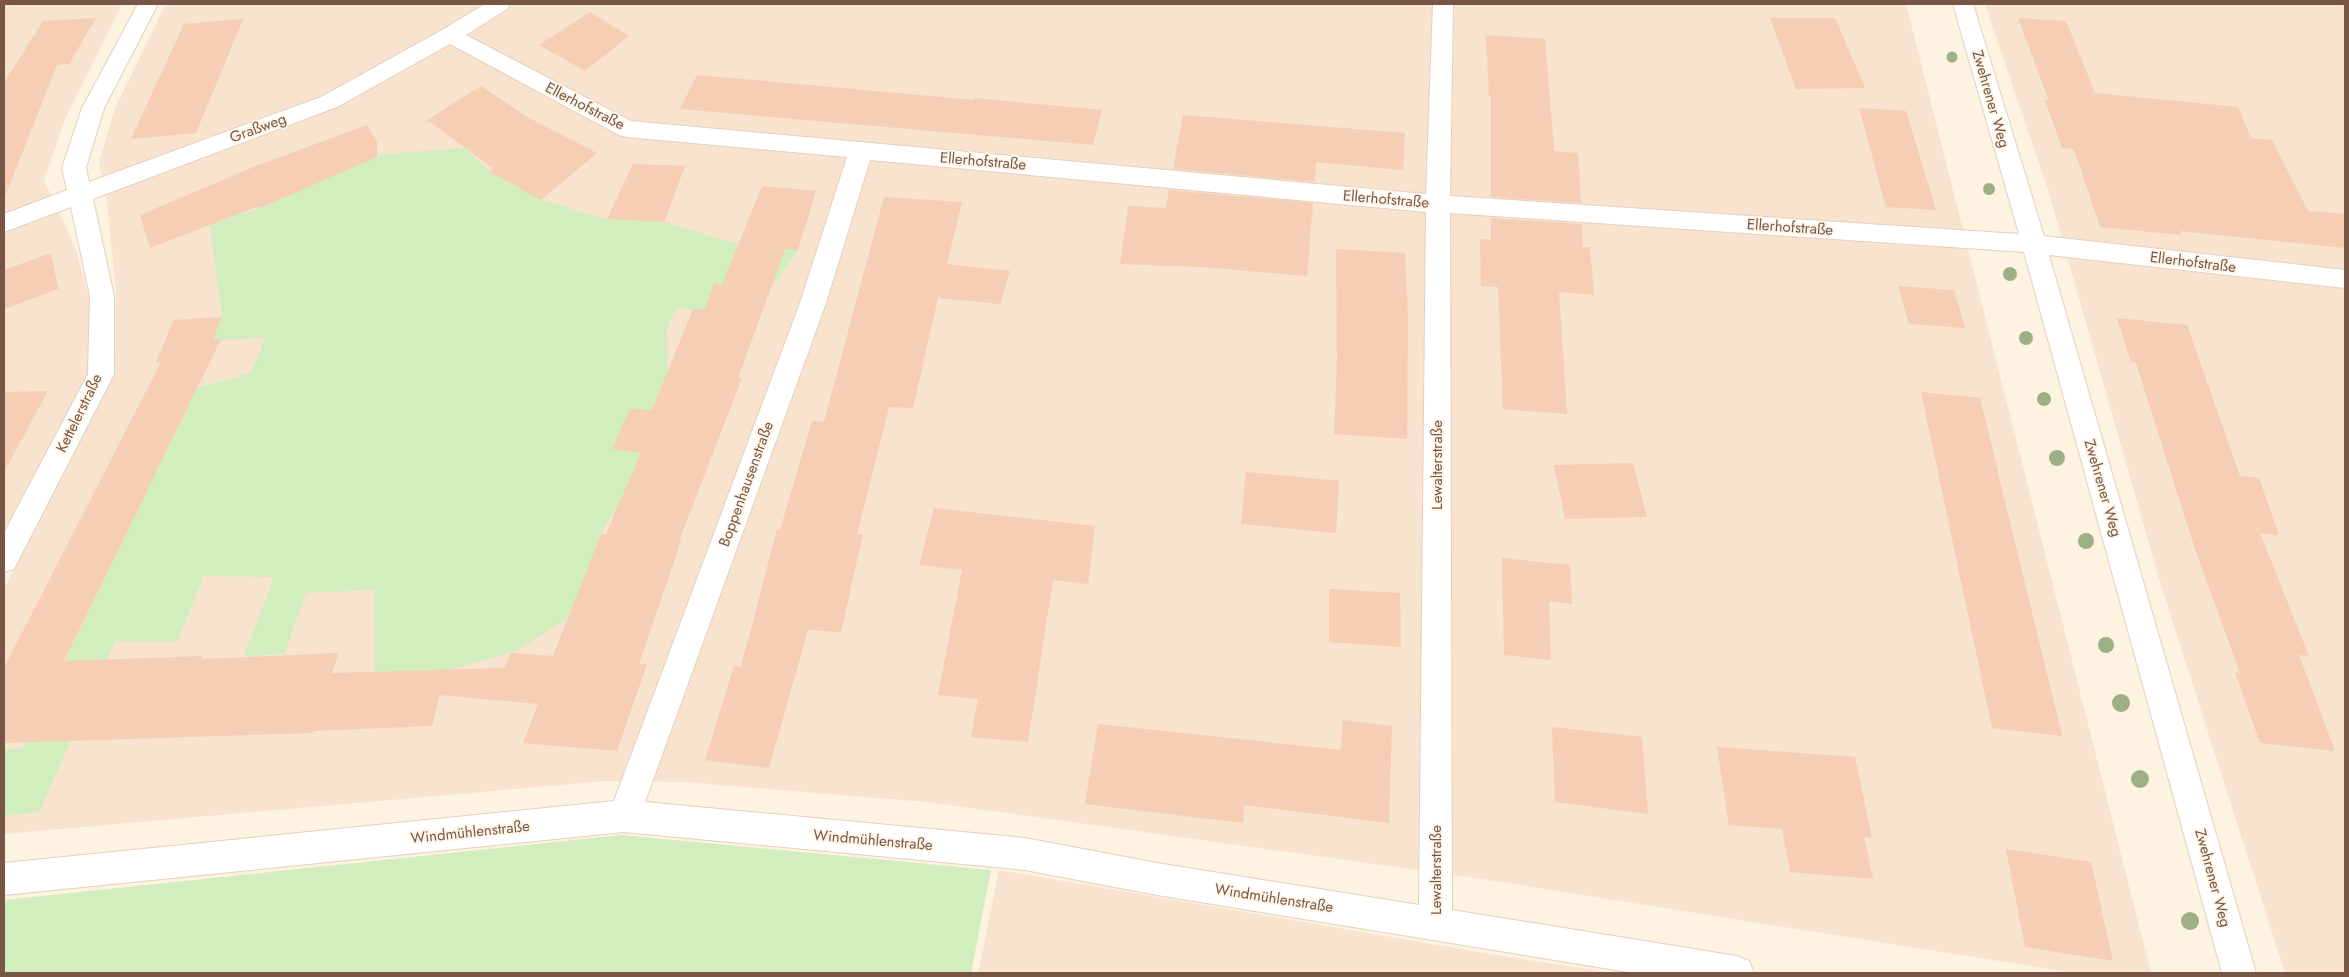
<svg xmlns="http://www.w3.org/2000/svg" width="2349" height="977" font-family="Jost,sans-serif">
	<rect width="100%" height="100%" fill="#fef2e0"/>
	<path fill="#f7e3ce" d="M4,4H122L65,119L44,180L75,247L92,309L89,374L4,530Z
		M166,4H1906L2151,973H2075L1469,877L927,802L684,782L605,781L4,834V589L115,363L116,291L107,202L99,163L115,108Z
		M1985,4H2345V973H2285L2160,582L2049,193Z
		M999,870L1496,955L1612,973H978Z"/>
	<path fill="#d2edbe" d="M465,148L489,171L541,200L607,219L664,222L738,244L798,250L770,289L714,284L704,310L676,308L667,329L668,371L652,410L630,409L613,449L641,453L620,502L601,534L568,619L511,653L447,670L375,672L374,590L306,593L284,654L244,656L274,577L204,576L177,642L115,641L39,812L4,816V749H22L197,388L251,373L265,338L213,340L222,317L210,225L260,208L384,154Z
		M621,835L991,870L971,973H4V900Z"/>
	<path fill="#f6cdb5" d="M590,12L629,36L585,71L539,45Z
		M96,18L69,64L57,65L6,194H4V83L43,21Z
		M1770,18H1835L1865,88L1796,89Z
		M2018,18L2066,21L2095,93L2238,107L2251,138L2272,140L2308,211L2345,214V248L2180,231L2181,235L2100,227L2074,149L2062,148L2045,100L2049,101Z
		M243,19L196,133L131,139L184,24Z
		M1486,35L1545,39L1554,151L1578,153L1581,203L1491,197V96H1489Z
		M697,75L974,100V98L1102,110L1093,145L680,109Z
		M481,86L527,117L597,153L541,200L489,171L493,168L427,120Z
		M1859,108L1906,111L1936,210L1886,207Z
		M1183,115L1405,133L1403,170L1316,162L1315,182L1173,169Z
		M367,125L377,142V157L260,208L259,206L150,248L140,215L256,166Z
		M633,164L685,166L664,222L607,219Z
		M762,186L816,191L798,250L785,249L738,378H742L679,541H681L639,664H647L617,751L523,743L538,704L440,695L432,726L313,731V733L4,743V668L161,362H156L174,320L222,317L213,340L221,339L64,661L203,656L202,659L339,653L332,673L505,668L511,653L553,656L601,534H606L641,453L612,449L630,409L652,410L693,309L704,310L714,284L722,285Z
		M1169,190L1313,203L1307,276L1201,267L1120,264L1128,206L1166,208Z
		M884,197L962,202L947,264L1010,271L1000,304L938,298L913,408L889,407L857,534H863L841,632L808,630L769,768L705,760L734,666L741,667L777,529L780,530L812,421L824,422Z
		M1491,218L1582,224L1583,247H1590L1594,295L1559,292L1567,414L1503,409L1498,287L1481,286L1480,239L1491,240Z
		M1336,249L1405,253L1408,317L1407,439L1334,434L1337,361Z
		M51,253L58,289L4,309V270Z
		M1898,286L1954,290L1965,328L1909,324Z
		M2117,318L2187,325L2240,476L2259,478L2279,535L2260,533L2309,656L2299,655L2335,751L2260,743L2235,672L2240,673L2195,549L2136,363L2131,362Z
		M48,391L4,472V392Z
		M1921,392L1980,398L2062,736L1992,728Z
		M1633,463L1647,517L1565,519L1554,465Z
		M1246,472L1339,481L1336,533L1241,524Z
		M934,508L1095,526L1088,584L1053,580L1028,742L971,737L978,699L938,695L962,570L919,565Z
		M1502,558L1570,565L1572,604L1549,601L1551,660L1504,655Z
		M1329,589L1400,593L1401,647L1329,642Z
		M1343,720L1392,726L1389,823L1244,805L1243,823L1085,804L1098,724L1341,750Z
		M1552,727L1642,737L1648,814L1555,802Z
		M1717,747L1855,757L1872,838L1864,837L1873,879L1790,872L1782,829L1729,825Z
		M2006,849L2091,862L2113,961L2025,947Z"/>
	<g fill="none" stroke-linecap="round" stroke-linejoin="round">
		<g stroke="#e5cfbe" stroke-width="2">
			<path id="street" d="M138,4H158L104,108L86,168L89,182L321,97L442,30L485,4H510L507,9L466,35L631,121L1426,194L1433,4H1453L1450,196L2019,234L1953,4H1973L2044,236L2345,270V288L2049,255L2256,973H2222L2024,252L1450,213L1452,910L1737,956L1749,961L1754,973H1634L1157,895L1025,870L624,832L4,895V863L614,801L800,303L847,157L627,137L619,135L450,44L337,107L93,199L114,296V374L14,569L4,572V533L88,374L90,296L71,207L4,232V214L67,190L62,168L82,108ZM870,160L1426,212L1419,905L1157,863L1025,838L645,802L826,303Z"/>
		</g>
		<use href="#street" fill="#fff" fill-rule="evenodd"/>
	</g>
	<g fill="#9daf85">
		<circle cx="1952" cy="57" r="5.5"/>
		<circle cx="1989" cy="189" r="6"/>
		<circle cx="2010" cy="274" r="7"/>
		<circle cx="2026" cy="338" r="7"/>
		<circle cx="2044" cy="399" r="7"/>
		<circle cx="2057" cy="458" r="8"/>
		<circle cx="2086" cy="541" r="8"/>
		<circle cx="2106" cy="645" r="8"/>
		<circle cx="2121" cy="703" r="9"/>
		<circle cx="2140" cy="779" r="9"/>
		<circle cx="2190" cy="921" r="9"/>
	</g>
	<g text-anchor="middle" dominant-baseline="central" stroke-width="4" stroke-linejoin="round" paint-order="stroke">
		<g font-size="15" fill="#775645" stroke="#fff6e9">
			<text transform="translate(1991 99) rotate(74)">Zwehrener Weg</text>
			<text transform="translate(585 106) rotate(27)">Ellerhofstraße</text>
			<text transform="translate(258 128) rotate(-20)">Graßweg</text>
			<text transform="translate(983 161) rotate(5)">Ellerhofstraße</text>
			<text transform="translate(1386 199) rotate(5)">Ellerhofstraße</text>
			<text transform="translate(1790 227) rotate(4)">Ellerhofstraße</text>
			<text transform="translate(2193 262) rotate(7)">Ellerhofstraße</text>
			<text transform="translate(79 413) rotate(-64)">Kettelerstraße</text>
			<text transform="translate(1437 465) rotate(-90)">Lewalterstraße</text>
			<text transform="translate(746 484) rotate(-70)">Boppenhausenstraße</text>
			<text transform="translate(2103 488) rotate(74)">Zwehrener Weg</text>
			<text transform="translate(470 832) rotate(-6)">Windmühlenstraße</text>
			<text transform="translate(873 840) rotate(5)">Windmühlenstraße</text>
			<text transform="translate(1436 870) rotate(-90)">Lewalterstraße</text>
			<text transform="translate(2213 878) rotate(75)">Zwehrener Weg</text>
			<text transform="translate(1274 898) rotate(9)">Windmühlenstraße</text>
		</g>
	</g>
	<rect width="2349" height="977" fill="none" stroke="#775645" stroke-width="10"/>
</svg>
